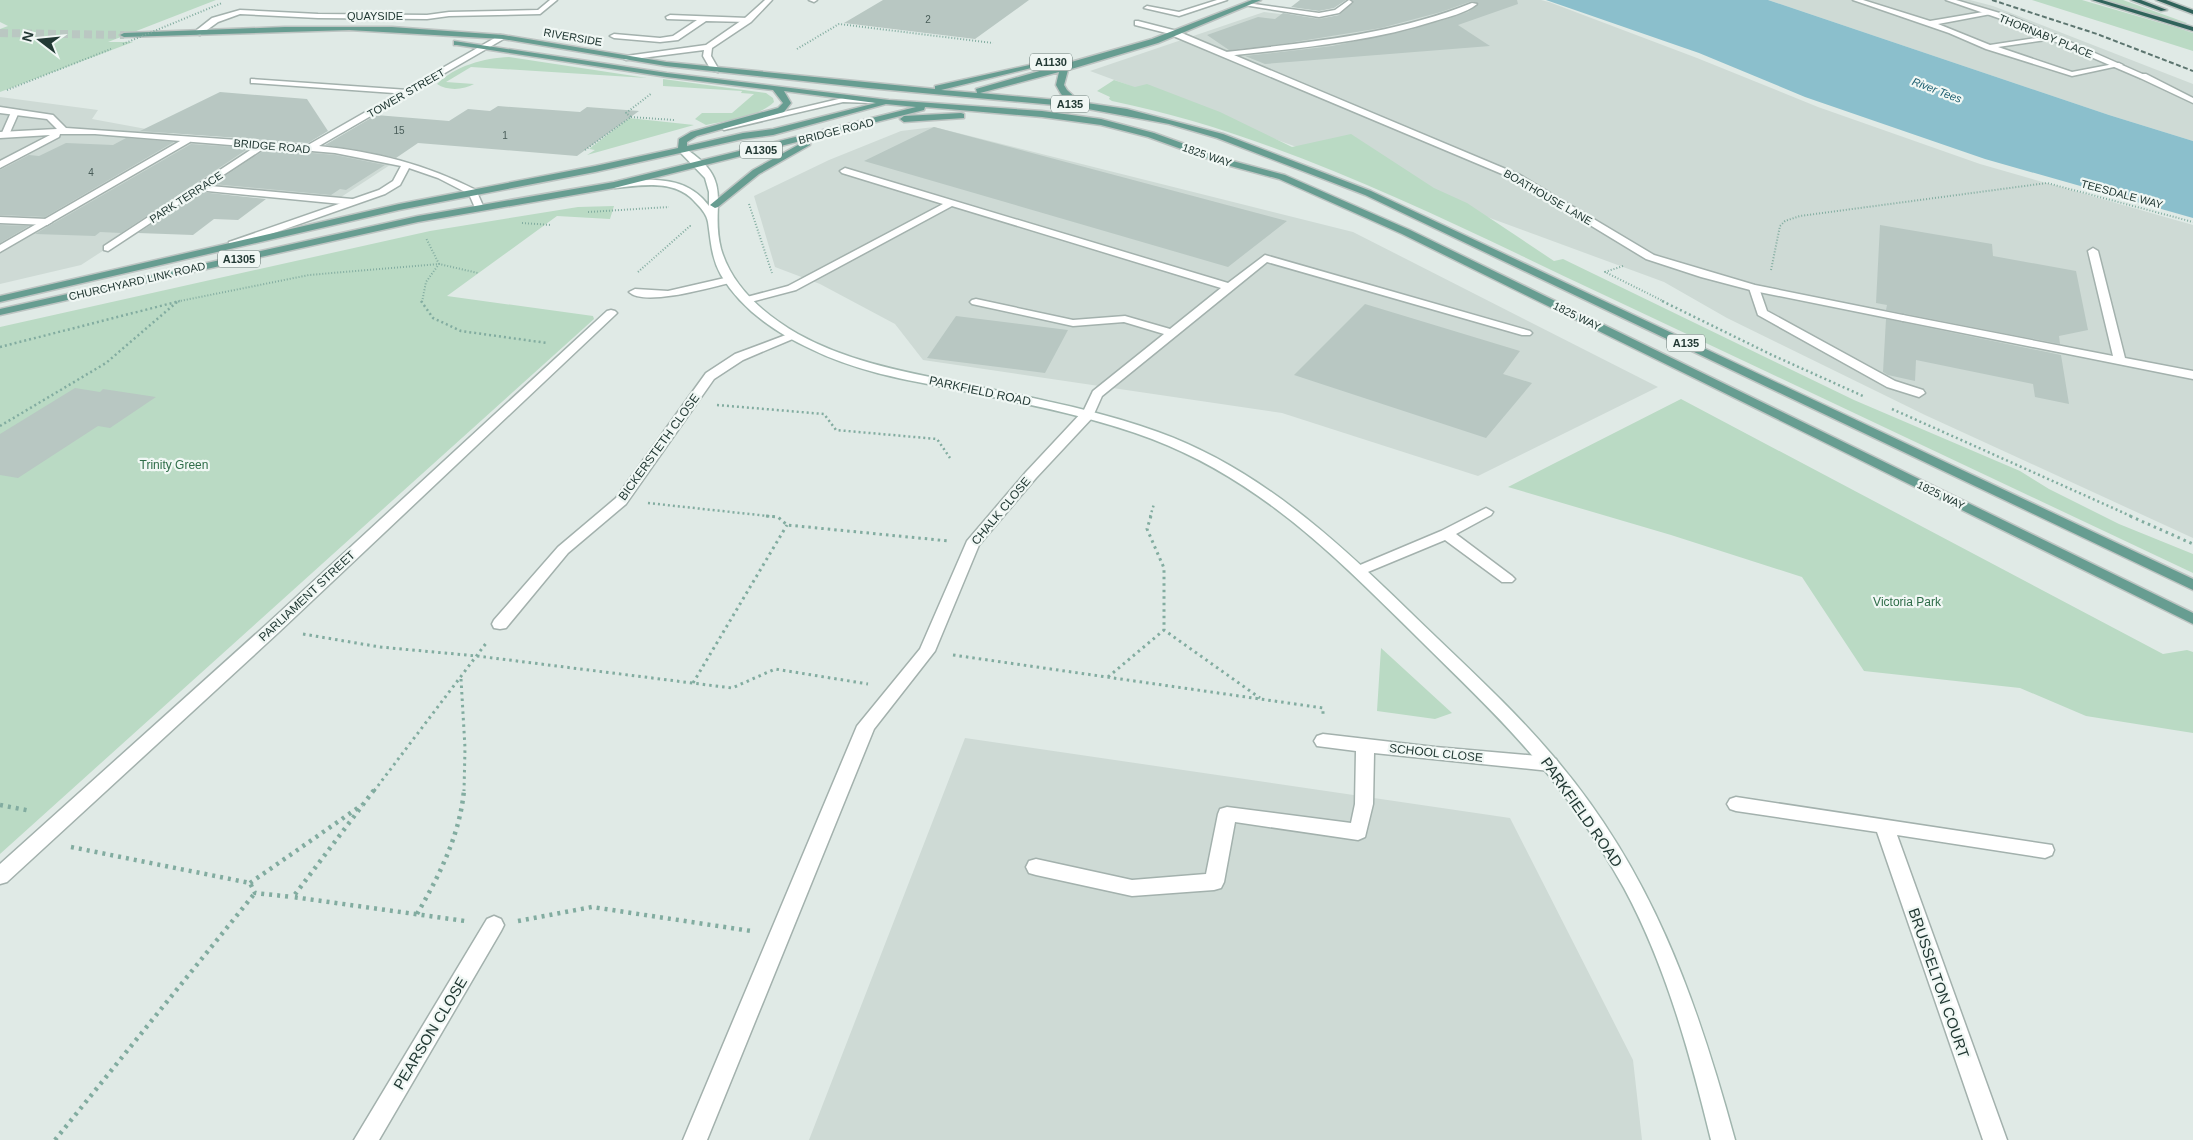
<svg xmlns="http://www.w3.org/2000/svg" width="2193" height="1140" font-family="Helvetica,sans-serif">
	<rect width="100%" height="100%" fill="#e0eae6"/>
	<path fill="#cedad5" d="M1450,0H1541L1549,2L1697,58L1818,107L1980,164L2193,225V538L1925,415L1727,318L1664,282L1090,71L1264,12L1312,18L1434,13Z
		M1768,0H1970L1993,6L2193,84V141L2109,115Z
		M0,97L98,110L92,119L195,138L396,161L335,201L200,188L81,265L0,284Z
		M934,127L1353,232L1658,387L1478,476L1282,413L923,360L895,324L820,284L775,267L754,196L829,160L901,131Z
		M965,738L1510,818L1633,1060L1642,1140H809Z"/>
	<path fill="#badac4" d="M0,0H216L108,42H133L0,92V29L8,26L0,22Z
		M2032,0H2082L2178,28L2193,33V51Z
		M2099,0H2123L2187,23L2184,25Z
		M509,57L647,78L471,67L446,82L474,84C464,90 447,91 437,84C455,66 484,58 509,57Z
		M663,79L766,93L773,98L774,102C757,118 728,120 706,125L695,119L702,113H732L754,94L741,93L742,91L663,86Z
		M1114,80L1135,87L1147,84L1220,112L1292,147L1351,134L1434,188L1467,203L1554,261L1563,259L1854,400L2020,471L2049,489L2119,524L2193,554V573C1996,480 1799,387 1602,294C1445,220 1283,136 1112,101L1109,99L1110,97L1097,91Z
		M629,118L694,125L587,155L595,150L589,149Z
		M614,206L610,219L557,216L447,296L593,316L594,319L0,854V327L430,231L578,207Z
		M1681,399L2163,654L2187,650L2193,652V733L2086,716L2020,688L1864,671L1802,577L1671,535L1508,487Z
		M1381,648L1452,713L1435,719L1377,711Z"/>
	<path fill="#8bbfcc" d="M1546,0H1768L2109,115L2193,141V218L1985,159L1805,97L1699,53Z"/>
	<path fill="#b8c7c2" d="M883,0H1029L975,39L844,23Z
		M1300,0H1346L1334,8L1319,11L1291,7Z
		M1352,0H1517L1518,4L1458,25L1490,46L1265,64L1245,56L1332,46L1410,30L1468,12L1479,4L1472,1L1441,12L1381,28L1288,43L1229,50L1207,35L1258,17L1275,19L1283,13L1319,19L1339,15L1353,3Z
		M220,92L307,99L328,131L308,143L140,131Z
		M498,106L580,112L587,107L639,111L577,156L418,143L396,158L325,145L376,115L449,121L468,109L490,111Z
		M934,127L1287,221L1228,267L864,161Z
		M126,138L174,142L45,217L0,215V170L29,155L39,156L66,143L113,145Z
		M191,144L249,148L121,233L100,232L95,236L35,234Z
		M266,149L335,155L385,165L346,190L340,189L331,195L213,184Z
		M201,192L266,199L238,220L214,219L193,235L138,233Z
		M0,225L29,226L0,243Z
		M1880,225L1992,244L1993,256L2076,271L2088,330L2059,336L2060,344L1886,310L1887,305L1876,303Z
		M1365,304L1520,351L1503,374L1532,383L1486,438L1294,375Z
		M956,316L1068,330L1045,373L927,358Z
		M1886,319L2061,355L2069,404L2035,397L2033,384L1916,360L1915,381L1888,375L1883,372Z
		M75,388L100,392L103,389L156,397L110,428L98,426L18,478L0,475V434Z"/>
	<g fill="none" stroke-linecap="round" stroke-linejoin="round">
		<path stroke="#bac7c2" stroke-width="8" stroke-dasharray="8 4" stroke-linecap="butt" d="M0,33L124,35"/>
		<g stroke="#a3b1ad" stroke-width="3">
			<path id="lane" d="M809,0H817L814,2Z
				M1217,0H1227L1179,16L1144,8L1147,6L1179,12Z
				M1349,0L1352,2L1351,3L1339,13L1319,17L1244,5L1247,3L1319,13L1335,10Z
				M1853,0H1863L1930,21L1989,11L1991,12V14L1938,24L1990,45L2056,35L2057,37L2053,39L1998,47L2072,72L2119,63L2123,65L2072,76L1986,49L1949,33Z
				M1472,3L1477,4C1466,13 1448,17 1435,21C1367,43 1296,48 1226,56L1222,54L1226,52C1310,42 1392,35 1472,3Z
				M670,15L748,18L752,20L748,22L706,21L678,40L660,42L614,38L610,36L614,34L660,38L673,36L697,20L667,19L666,17Z
				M1138,21L1177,31L1178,33L1174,35L1135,25V21Z
				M2140,74H2146L2193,98V103L2140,78Z
				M251,79L408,90L412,92L408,94L254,83H251Z
				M843,98L873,99L877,101L873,103L843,102L724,130L720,127Z
				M12,110L19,112L8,137H2L1,135Z
				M187,137L190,138V142L0,252V245Z
				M845,168L1228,283L1265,255L1530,331L1532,333L1530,335H1522L1267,262L1102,396L1094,414L1088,418L1082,414L1093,391L1164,334L1124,322L1073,326L972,304L970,302L972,300L976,299L1073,320L1125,316L1170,329L1221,288L952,206L796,290L747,303L743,302L741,300L743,298L788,286L943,204L842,173L840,171Z
				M200,185L352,199L357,202L352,205L197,190L195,188Z
				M2093,248L2098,251L2125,358L2193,371V379L1903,321L1897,318L1903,315L2113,356L2088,251Z
				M1754,285L1759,288L1767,311L1895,381L1923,390L1925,393L1919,397L1887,387L1758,315L1749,288Z
				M1323,734L1435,747L1550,757L1556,759L1559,764L1556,769L1550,771L1374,753L1373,804L1365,837L1358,840L1235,822L1224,882L1221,888L1214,890L1132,896L1036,875L1029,873L1026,867L1029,861L1036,859L1132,880L1206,874L1218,814L1220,809L1227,807L1351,823L1355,804L1356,751L1317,746L1314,741L1317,736Z"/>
		</g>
		<g stroke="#a3b1ad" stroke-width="3">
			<path id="street" d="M550,0H557L540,14L449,16L427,19L318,18L240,14L218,22L200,35L193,33L212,18L240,10L318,14L427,15L449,12L538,10Z
				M765,0H772L751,22L712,48L711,56L719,70L718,72L711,70L703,56L704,50L626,60L622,58L626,56L706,45L745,18Z
				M1946,0H1956L2013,17L2147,76L2140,78L2007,21Z
				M1171,31H1177L1520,175L1654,255L1755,285L1903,315L1909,318L1903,321L1754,291L1701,277L1646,259L1514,179L1171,35Z
				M500,35L507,37L319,146C377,152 424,164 476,190L484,208L482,210H476L469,194L438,178L409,168L400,185L385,194L237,246H229V242L379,190L393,181L401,166L335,153L266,147L108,251L104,250V246L255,147L95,134H60L59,137L0,168V161L50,135L0,138V132L57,129L47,119L0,113V107L53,115L66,128L308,145Z
				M0,217L47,219L52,222L47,225L0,223Z
				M729,277L734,280L733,282C713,287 644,307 629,292L635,289L668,291Z
				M611,310L615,311L617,313L615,315L279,632L7,882L0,884V864L267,624L607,311Z
				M791,333L795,334L797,336L795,338L743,360L714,379L626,504L568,553L506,628L500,629L494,628L492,624L494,620L558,547L616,498L706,373L735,354Z
				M1088,410L1093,411L1094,414L1093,417L1036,478L979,545L935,651L874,729L707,1140H683L857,726L920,649L967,541L1026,472L1083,411Z
				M1486,508L1493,512L1491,515L1456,534L1512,576L1515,579L1512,582H1502L1445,540L1363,574H1353L1350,571L1353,568L1441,531Z
				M1736,797L2052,845L2054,850L2052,855L2045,858L1897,835L2007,1140H1983L1877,832L1736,811L1730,809L1727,804L1730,799Z
				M494,916L501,919L504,925L501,931L379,1140H354L487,919Z"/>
		</g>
		<g stroke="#a0b5ae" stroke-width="3">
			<path id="secondary" d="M683,147C737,181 709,203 721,249C732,287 765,315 798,334C850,363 911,373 969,385C1033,398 1097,410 1158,432C1258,468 1335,539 1410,612C1458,659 1509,704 1553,756C1651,870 1696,997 1735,1140H1711C1690,1054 1666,966 1624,888C1597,840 1566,794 1530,753C1496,713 1457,677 1420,640C1338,559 1262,481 1152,439C1088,415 1021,403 954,389C906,380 855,371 811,349C776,333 741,309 721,275C711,257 711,241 708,222C707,215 701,208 696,203C676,179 643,185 615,188L610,185C616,180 625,181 632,181C662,178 690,180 709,206V192L705,178L678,150Z"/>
		</g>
		<g stroke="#bdc4c2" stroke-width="3">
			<path id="primary" d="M1252,0H1261L1158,43L1068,70L1064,85L1067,90L1080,102L1127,109L1223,134L1371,191L2193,579V590L1365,195L1217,138L1169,124L1077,107L868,88L666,66L503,39L349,30L124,37L120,35L124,33L285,27H392L503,35L666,62L935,89V86L1052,60L1056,62L941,90L977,93L976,89L1152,39ZM1059,72L1056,85L1061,94L1068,101L980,93Z
				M454,41L667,73L889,100L1042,111L1101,119L1154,133L1229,160L1285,175L1410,230L2193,613V624L1402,234L1279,179L1223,164L1148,137L1101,125L1042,117L925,107L924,110L614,188L418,222L0,315V309L418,216L614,182L916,107L886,104L773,135L743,139L595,172L399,210L0,302V296L399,204L595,166L678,148L679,139L691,132L778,108L783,103L773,90L667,77L457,45H454ZM784,91L876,103L773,129L743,133L687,146V142L697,136L784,112L791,103Z
				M961,113L964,114V118L904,122L900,119L904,116Z
				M807,140L810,141V145L759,174L718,207L715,208L710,205L753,170Z"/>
		</g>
		<g stroke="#bdc4c2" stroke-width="3">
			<path id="highway" d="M2092,0H2102L2193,27V31Z
				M2131,0H2141L2167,10L2161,11Z
				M2156,0H2166L2193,10V14Z"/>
		</g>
		<path stroke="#82aca0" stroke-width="2" stroke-dasharray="1 2" stroke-linecap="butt" d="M797,49L839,24L993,43
			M7,90L111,49
			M631,117L674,120
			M585,150L631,117L626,113L652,93
			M749,204L772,273
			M588,212L669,207
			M522,223L551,225
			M1623,266L1605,272L1665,302
			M1771,270L1780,226L1785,221L1800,216L2047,183L2193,222
			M638,272L690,226L689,224
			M175,302L309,275L439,264L426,238
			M422,302L426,282L439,264L478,273"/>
		<path stroke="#82aca0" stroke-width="2.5" stroke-dasharray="2 3" stroke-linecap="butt" d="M421,301L433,318L461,331L547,343
			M1662,301L1772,355L1863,396
			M0,347L180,301
			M717,405L824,414L836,430L937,439L950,458
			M1892,409L2133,517
			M0,426L106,363L177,302
			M648,503L777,517
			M1150,517L1154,504"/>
		<path stroke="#82aca0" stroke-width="3" stroke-dasharray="2.5 4" stroke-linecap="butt" d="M766,516L778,517L787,525L949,541
			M1151,516L1147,529L1164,568V630L1260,698
			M2130,516L2193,544
			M303,634L380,647L477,656L732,688L775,669L868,684
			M953,655L1323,708V717
			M1108,677L1164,630
			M461,679L465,748L464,791
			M693,683L787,525
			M374,791L487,642"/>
		<path stroke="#82aca0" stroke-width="4.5" stroke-dasharray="3 5" stroke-linecap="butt" d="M374,790L293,897L465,921
			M0,805L31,811
			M71,847L250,883L255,893L293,897
			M250,883L362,805
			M417,914C439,876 460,835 464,790
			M518,921L592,907L751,931
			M55,1140L255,893"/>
		<use href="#lane" fill="#fff" fill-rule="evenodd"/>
		<use href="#street" fill="#fff" fill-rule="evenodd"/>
		<use href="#secondary" fill="#fff" fill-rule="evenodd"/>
		<use href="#primary" fill="#679d91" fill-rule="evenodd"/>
		<use href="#highway" fill="#30635b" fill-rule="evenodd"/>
		<path stroke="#5c756f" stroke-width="2" stroke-dasharray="5 2.5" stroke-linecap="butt" d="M1992,0L2097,34L2193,71"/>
		<path stroke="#82aca0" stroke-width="2" stroke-dasharray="1 2" stroke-linecap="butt" d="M366,18L377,13
			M123,44L222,3"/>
	</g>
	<g text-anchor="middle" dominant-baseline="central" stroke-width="4.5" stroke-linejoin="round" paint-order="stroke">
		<g font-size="10" fill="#485c58">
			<text x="928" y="19">2</text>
			<text x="399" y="130">15</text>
			<text x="505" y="135">1</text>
			<text x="91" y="172">4</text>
		</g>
		<g font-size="11" fill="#223934" stroke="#f0f7f4">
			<text x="375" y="16">QUAYSIDE</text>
			<text transform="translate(2046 36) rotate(22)">THORNABY PLACE</text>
			<text transform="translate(573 37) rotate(10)">RIVERSIDE</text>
			<text transform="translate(406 93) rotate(-30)">TOWER STREET</text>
			<text transform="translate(836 131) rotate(-14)">BRIDGE ROAD</text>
			<text transform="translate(272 146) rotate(5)">BRIDGE ROAD</text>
			<text transform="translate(1207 155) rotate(19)">1825 WAY</text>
			<text transform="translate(2122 194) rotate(15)">TEESDALE WAY</text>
			<text transform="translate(186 197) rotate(-33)">PARK TERRACE</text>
			<text transform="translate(1548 197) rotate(30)">BOATHOUSE LANE</text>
			<text transform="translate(137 281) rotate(-13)">CHURCHYARD LINK ROAD</text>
			<text transform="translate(1577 316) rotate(26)">1825 WAY</text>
			<text transform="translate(1941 495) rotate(26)">1825 WAY</text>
		</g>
		<g fill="#f0f7f4" stroke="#60726e" stroke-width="1">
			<rect x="1030" y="53.5" width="42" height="17" rx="4"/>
			<rect x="1051" y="95.5" width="38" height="17" rx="4"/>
			<rect x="740" y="141.5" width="42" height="17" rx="4"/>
			<rect x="218" y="250.5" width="42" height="17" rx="4"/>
			<rect x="1667" y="334.5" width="38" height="17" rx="4"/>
		</g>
		<g font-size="11" font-weight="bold" fill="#223934">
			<text x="1051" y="62">A1130</text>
			<text x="1070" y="104">A135</text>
			<text x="761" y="150">A1305</text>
			<text x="239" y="259">A1305</text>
			<text x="1686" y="343">A135</text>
		</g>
		<g font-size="11" font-style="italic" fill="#206071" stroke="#f0f7f4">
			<text transform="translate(1937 90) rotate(21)">River Tees</text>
		</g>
		<g font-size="12" fill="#223934" stroke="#f0f7f4">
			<text transform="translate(980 391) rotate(12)">PARKFIELD ROAD</text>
			<text transform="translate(659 447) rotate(-54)">BICKERSTETH CLOSE</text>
			<text transform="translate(1001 511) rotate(-50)">CHALK CLOSE</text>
			<text transform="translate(307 596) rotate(-43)">PARLIAMENT STREET</text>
			<text transform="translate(1436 753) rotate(6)">SCHOOL CLOSE</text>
		</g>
		<g font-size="12" fill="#2f6d49" stroke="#f0f7f4">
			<text x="174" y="465">Trinity Green</text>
			<text x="1907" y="602">Victoria Park</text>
		</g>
		<g font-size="15" fill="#223934" stroke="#f0f7f4">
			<text transform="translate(1582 812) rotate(55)">PARKFIELD ROAD</text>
			<text transform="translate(1939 983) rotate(71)">BRUSSELTON COURT</text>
			<text transform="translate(430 1033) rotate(-59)">PEARSON CLOSE</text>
		</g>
	</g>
	<g transform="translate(40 40) rotate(286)" stroke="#f0f7f4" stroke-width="4" paint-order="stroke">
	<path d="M0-4L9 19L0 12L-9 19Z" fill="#223934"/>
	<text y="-8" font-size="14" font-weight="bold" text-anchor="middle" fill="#223934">N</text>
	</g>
</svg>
